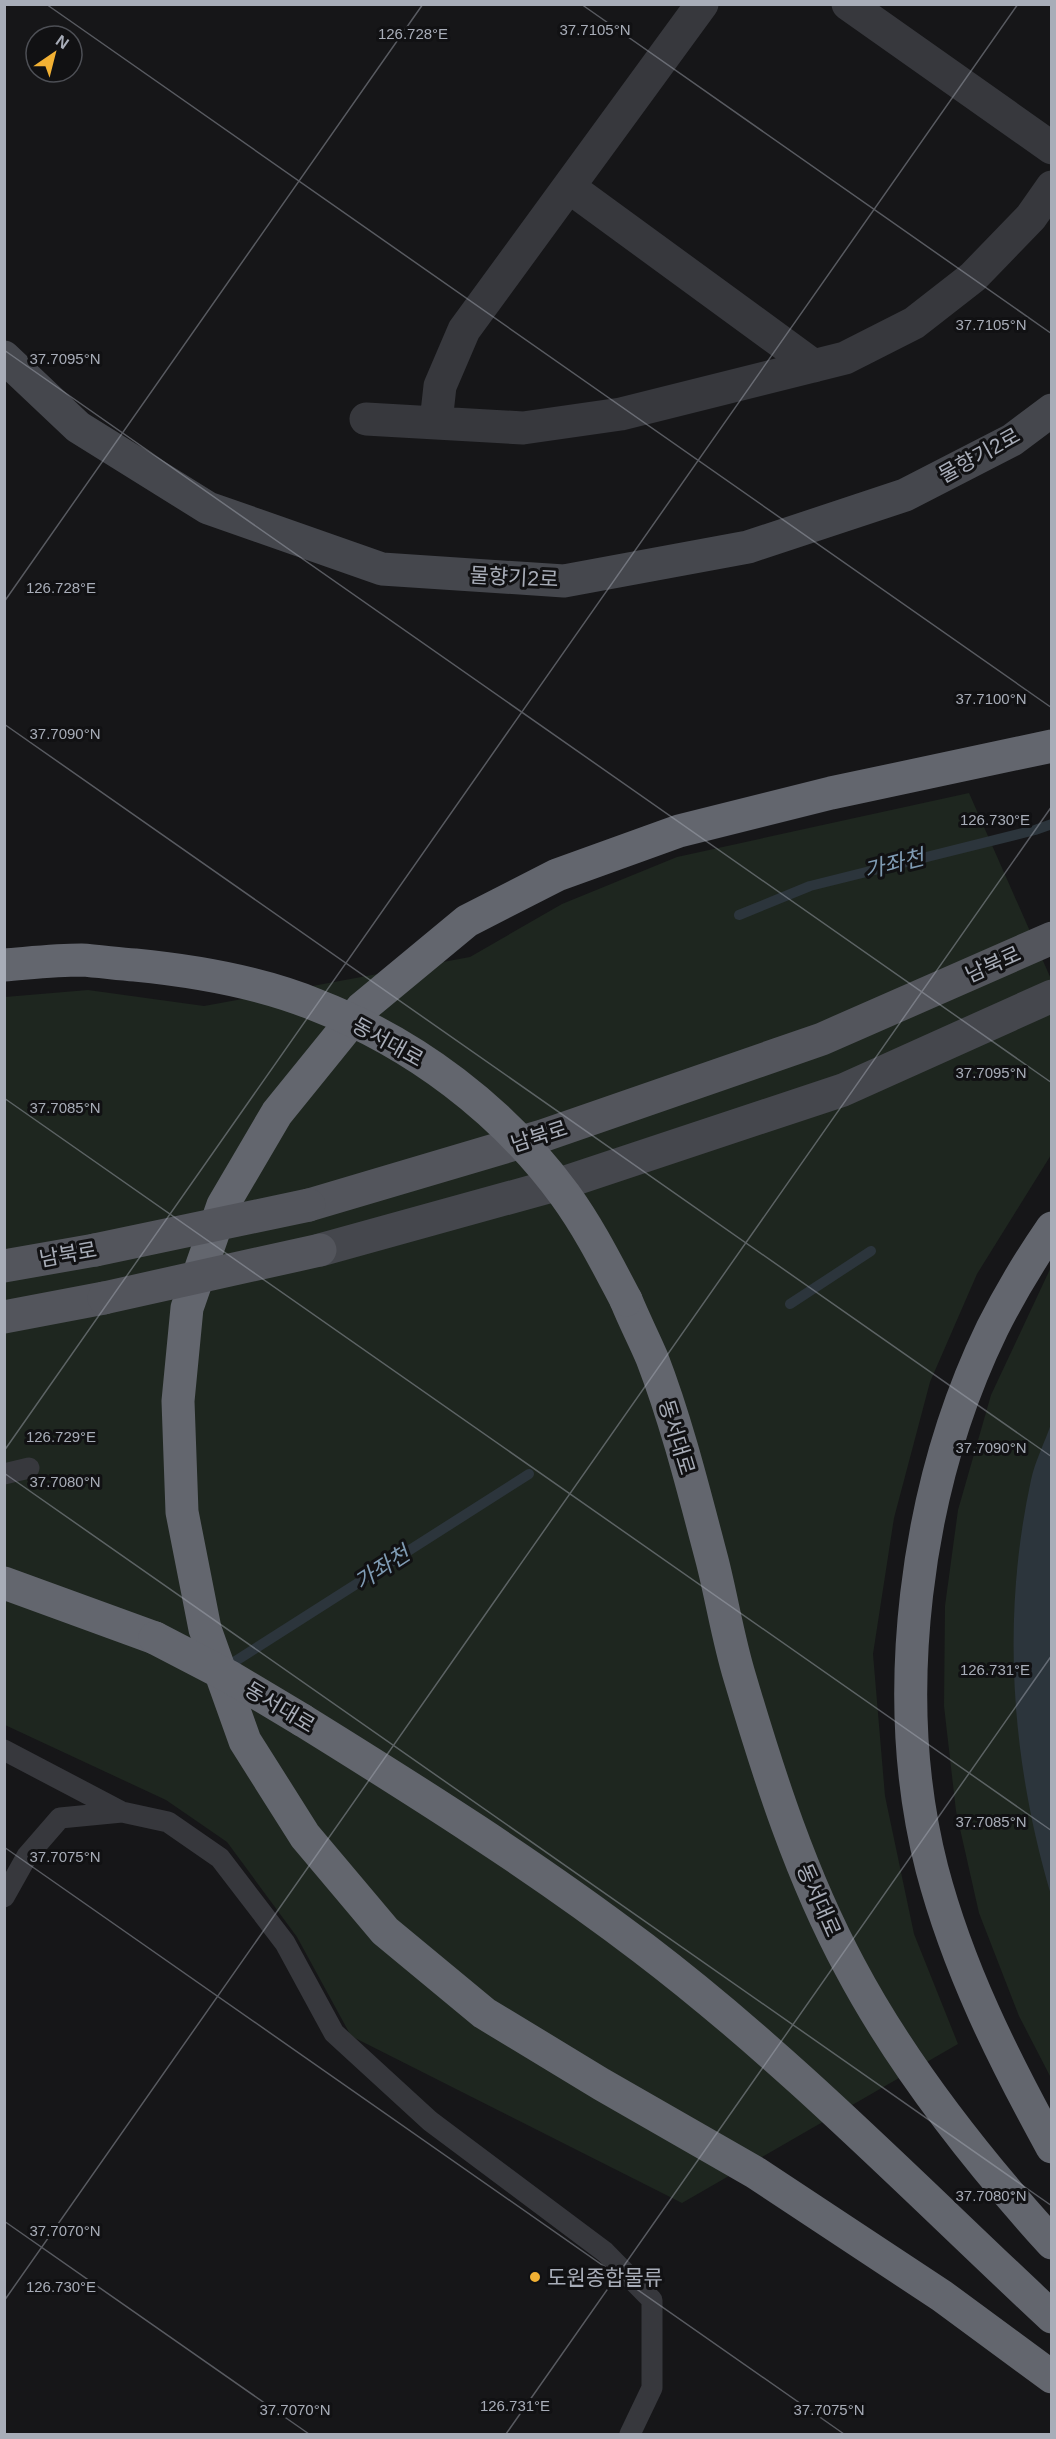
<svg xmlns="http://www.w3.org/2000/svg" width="1056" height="2439" font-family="Helvetica,'Noto Sans KR',sans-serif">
	<rect width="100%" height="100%" fill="#161618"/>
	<path fill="#1e261f" d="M969,793L1051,979V1155L977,1274L930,1382L894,1518L873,1654L885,1796L914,1934L958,2044L682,2203L351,2036L297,1937L227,1842L166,1800L5,1725V997L88,990L204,1006L470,957L562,904L677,857Z
		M1051,1267V2078L1019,2016L979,1913L956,1811L944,1706L945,1606L958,1510L991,1395Z"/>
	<path fill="#2c353c" d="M1051,1424V1895C1011,1760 1001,1618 1031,1480C1035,1461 1045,1442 1051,1424Z"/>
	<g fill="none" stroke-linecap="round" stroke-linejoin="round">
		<path stroke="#2c353c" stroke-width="10" d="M739,915L810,886L1035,830L1052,824
			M790,1304L871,1251
			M234,1662L529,1474"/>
		<path stroke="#37383d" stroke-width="21" d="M4,1474L29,1468
			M4,1750L122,1812
			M4,1897L27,1856L60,1818L122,1812L168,1822L220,1858L285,1943L334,2033L430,2121L605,2252L652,2300V2388L630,2434"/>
		<path stroke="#37383d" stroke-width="33" d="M848,4L1052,148
			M569,187L814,366
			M366,419L523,428L621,414L845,358L914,323L973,277L1031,217L1052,187
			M436,422L440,386L464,330L702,4"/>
		<path stroke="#45474d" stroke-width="33" d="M4,357L78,427L208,508L382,569L564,581L748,547L905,495L1012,440L1052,410
			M320,1250L566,1182L843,1090L1052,996"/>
		<path stroke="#53555c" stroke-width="33" d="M309,1205L542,1136L822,1039L1052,938
			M4,1266L95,1250
			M4,1317L104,1298"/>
		<path stroke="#63666e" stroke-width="33" d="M1052,746L831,793L679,831L557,875L467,921L362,1008L277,1113L223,1205L187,1308L178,1401L182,1512L205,1629L245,1741L305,1836L385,1931L484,2013L601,2084L756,2173L942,2296L1052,2377
			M1052,1228C1030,1260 1009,1295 992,1329C915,1488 888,1698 932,1869C958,1968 1003,2058 1052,2147
			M626,1300C634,1320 644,1339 652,1358C677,1423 694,1492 712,1560C722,1599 728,1639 740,1678C769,1776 801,1876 850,1967C903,2067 976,2159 1052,2243
			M4,1583L155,1638
			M302,1720C418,1792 534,1865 643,1948C789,2059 918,2192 1052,2317"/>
		<path stroke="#53555c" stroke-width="33" d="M95,1250L309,1205
			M104,1298L320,1250"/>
		<path stroke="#63666e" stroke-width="33" d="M4,965C30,963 56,960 81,960C99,961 118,964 135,965C196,971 260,982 316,1005C414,1043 503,1110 565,1195C589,1228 607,1264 626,1300
			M155,1638L230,1677L302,1720"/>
	</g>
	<path fill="none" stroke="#a8adb8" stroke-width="1.5" stroke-opacity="0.45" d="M46,4L1052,708M581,4L1052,334M4,350L1052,1083M4,602L423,4M4,724L1052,1457M4,1098L1052,1831M4,1451L1018,4M4,1473L1052,2206M4,1847L844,2434M4,2221L309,2434M4,2301L1052,806M506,2434L1052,1655"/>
	<circle fill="#f2b134" stroke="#111113" stroke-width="2" cx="535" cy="2277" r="6"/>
	<g text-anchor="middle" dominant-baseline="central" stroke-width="6" stroke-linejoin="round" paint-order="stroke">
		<g font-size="21" fill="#a8adb8" stroke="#111113">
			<text transform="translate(979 455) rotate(-29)">물향기2로</text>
			<text transform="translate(514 577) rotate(3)">물향기2로</text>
			<text transform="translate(993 964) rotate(-24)">남북로</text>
			<text transform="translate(388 1042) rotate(29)">동서대로</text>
			<text transform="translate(539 1136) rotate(-18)">남북로</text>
			<text transform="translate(68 1254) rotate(-10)">남북로</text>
			<text transform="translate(677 1437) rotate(73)">동서대로</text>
			<text transform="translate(280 1707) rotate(31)">동서대로</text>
			<text transform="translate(819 1900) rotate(66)">동서대로</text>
		</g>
		<g font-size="21" fill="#a8adb8" stroke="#111113" text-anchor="start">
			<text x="547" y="2277">도원종합물류</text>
		</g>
		<g font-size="22" font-style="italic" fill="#7f9bb3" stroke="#111113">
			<text transform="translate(894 864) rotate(-14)">가좌천</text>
			<text transform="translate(382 1568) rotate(-33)">가좌천</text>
		</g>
	</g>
	<g font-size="15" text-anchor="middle" fill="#a8adb8" stroke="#111113" stroke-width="6" stroke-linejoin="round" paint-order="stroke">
		<text x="595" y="35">37.7105°N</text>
		<text x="413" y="39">126.728°E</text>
		<text x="991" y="330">37.7105°N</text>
		<text x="65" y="364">37.7095°N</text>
		<text x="61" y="593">126.728°E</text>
		<text x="991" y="704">37.7100°N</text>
		<text x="65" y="739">37.7090°N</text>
		<text x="995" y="825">126.730°E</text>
		<text x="991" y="1078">37.7095°N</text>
		<text x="65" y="1113">37.7085°N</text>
		<text x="61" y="1442">126.729°E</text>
		<text x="991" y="1453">37.7090°N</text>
		<text x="65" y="1487">37.7080°N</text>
		<text x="995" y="1675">126.731°E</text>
		<text x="991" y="1827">37.7085°N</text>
		<text x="65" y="1862">37.7075°N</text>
		<text x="991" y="2201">37.7080°N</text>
		<text x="65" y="2236">37.7070°N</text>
		<text x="61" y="2292">126.730°E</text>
		<text x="515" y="2411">126.731°E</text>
		<text x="295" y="2415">37.7070°N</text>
		<text x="829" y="2415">37.7075°N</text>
	</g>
	<rect width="1056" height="2439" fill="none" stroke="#a8adb8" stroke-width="12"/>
	<g transform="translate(54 54) rotate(35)"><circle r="28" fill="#111113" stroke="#4d4f55" stroke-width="1.5"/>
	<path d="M0-4.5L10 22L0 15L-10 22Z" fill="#f2b134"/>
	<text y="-9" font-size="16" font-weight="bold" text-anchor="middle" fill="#a8adb8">N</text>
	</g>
</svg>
